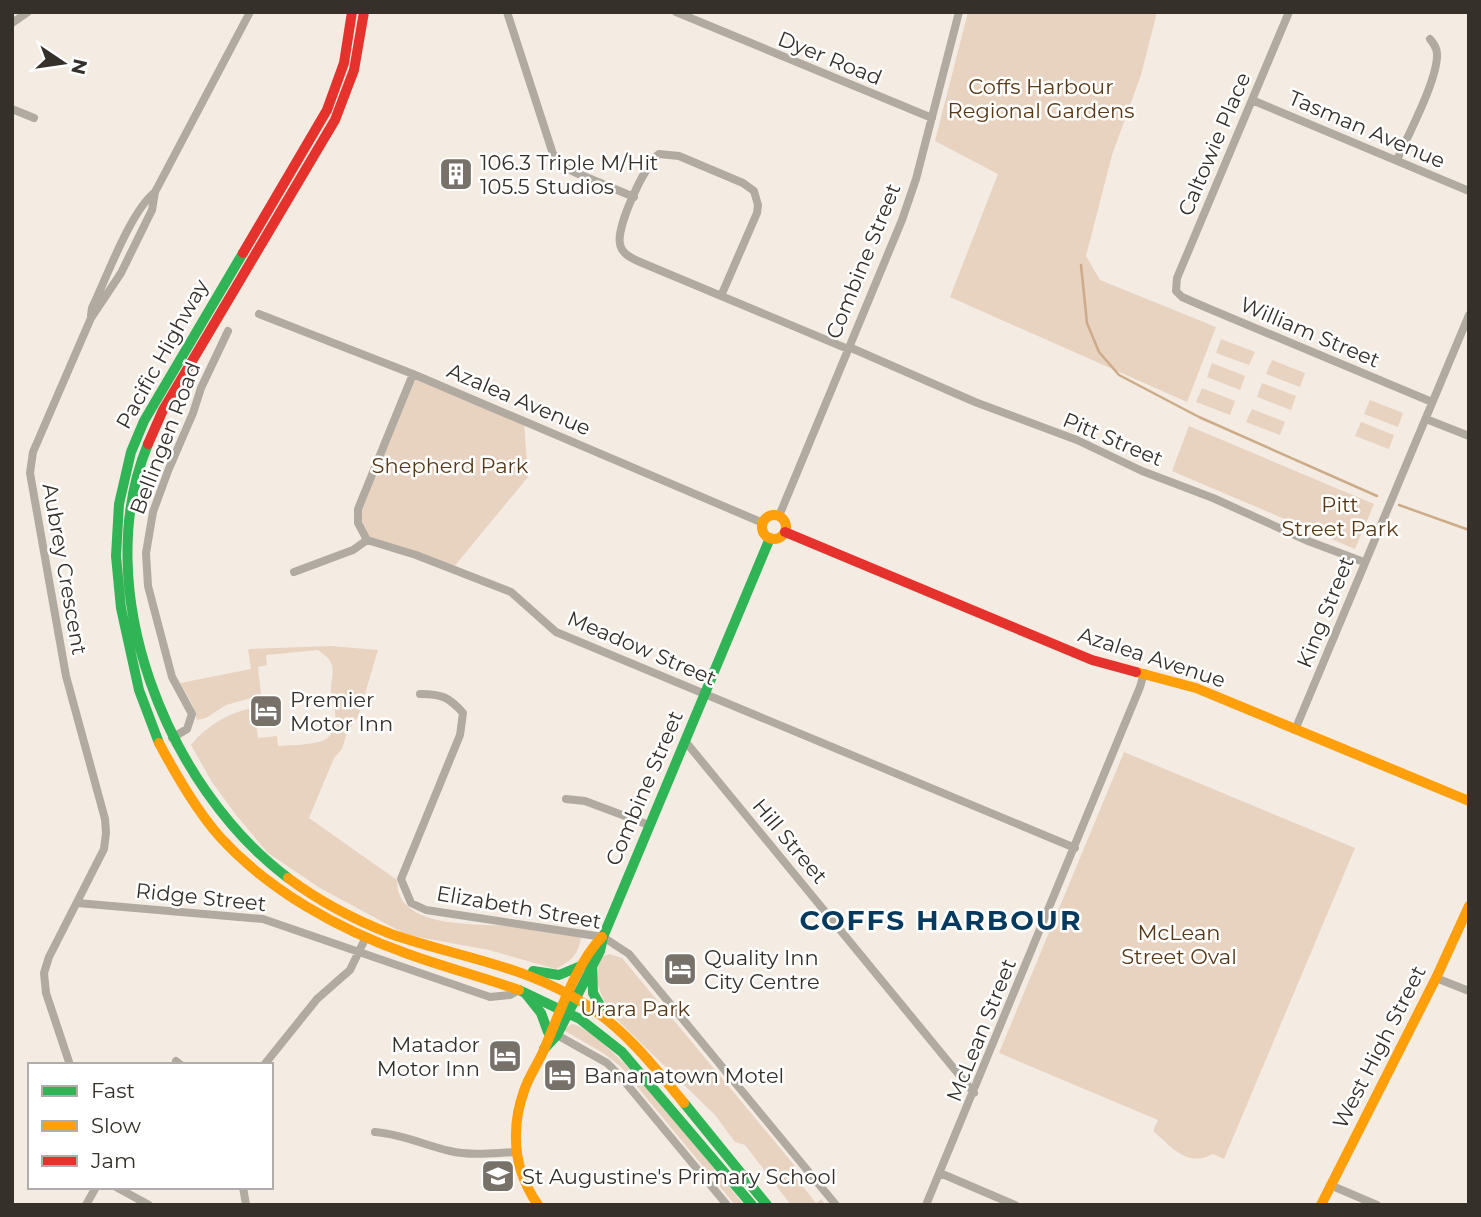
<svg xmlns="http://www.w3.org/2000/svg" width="1481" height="1217" font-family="Montserrat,sans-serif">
	<rect width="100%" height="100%" fill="#f4ebe2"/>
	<path fill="#e8d3c0" d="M968,12H1157L1141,75L1112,155L1086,256L1100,280L1216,327L1187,402L950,297L998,174L935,141Z
		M1221,339L1255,352L1249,365L1216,353Z
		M1272,360L1305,373L1300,387L1266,374Z
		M1212,363L1245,376L1240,390L1207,377Z
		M413,374L524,422L528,477L452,569L367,540L358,523V509Z
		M1262,383L1296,396L1291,410L1257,397Z
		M1202,388L1235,401L1230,415L1196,402Z
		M1370,400L1403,413L1398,427L1364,414Z
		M1252,409L1285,422L1280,435L1246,422Z
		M1361,422L1394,435L1389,449L1355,436Z
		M1189,426L1374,504L1355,549L1172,471Z
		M331,646L378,650L358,717L347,732L342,749L334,758L309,818L397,880C396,930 477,923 511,926C534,929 560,930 581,938C578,955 571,961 556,969L489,950L407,935L320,888L268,853L236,815L212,782L191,745C206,726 234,709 258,708L259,716L255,717L258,738L277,736L278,746C289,745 318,745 326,739C343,727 333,709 331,693C330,682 336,671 330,661C328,657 322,653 318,650L266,655L267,665L258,667L261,695L226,705L206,718L197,720L192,704L180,683L251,669L248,649Z
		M1124,752L1355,848L1224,1159L1213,1154C1187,1168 1172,1147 1153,1131L1158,1120L999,1053Z
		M609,954L622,958L795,1166L792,1173L816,1203L822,1199L825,1205H791L745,1145L735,1142L715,1115L607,1010L595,977L601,957Z
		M572,1024C610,1032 715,1169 744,1205H735L620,1066L603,1053L565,1031L564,1029Z"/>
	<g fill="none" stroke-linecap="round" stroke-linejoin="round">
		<path stroke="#ceab88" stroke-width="2.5" d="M1081,265L1087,323L1099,352L1119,375L1199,417L1377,496
			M1399,505L1469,530"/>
		<path stroke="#b1aaa1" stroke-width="8" d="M507,12L553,154L565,167L574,172L634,197
			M676,12L932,118
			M1289,12L1177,278L1176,291L1182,297L1205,307L1432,402
			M12,23L28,12
			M1252,100L1469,191
			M12,109L34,118
			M1397,160C1408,135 1438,79 1437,54C1437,48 1434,44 1430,39
			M721,296L757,213L758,205L754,191L743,183L679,156L659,154C645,164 616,227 620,244C622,254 631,258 640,262L848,349
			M259,314L413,374L763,523
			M91,315L92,308C107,277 130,212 155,192
			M849,347L975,402L1077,440L1142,471L1213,498L1308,541L1364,562
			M413,374L358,509V523L367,540L416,555L511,592L556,632L1075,848
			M1426,419L1469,436
			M779,516L902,220L916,179L959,12
			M294,572L353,550L367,540
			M420,694C442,694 449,697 463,713L460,735L401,879L411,903L426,910L603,937L629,954L836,1205
			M1295,730L1469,315
			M172,738L187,729L192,714L172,677L148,586L146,553L153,512L168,471L193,413L201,388L228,331
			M685,741L974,1093
			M566,799L585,801L649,825
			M77,903L263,919L490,997L510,995L517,991
			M1436,978L1469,991
			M557,1035L607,1063L620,1076L727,1205
			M176,1061L181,1065
			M70,1065L46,993L44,973L49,957L104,849L106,833L105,819L66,676L30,473L33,452L91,318L121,273L152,210L155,192L250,12
			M264,1065L317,999L350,970L366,937
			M375,1132C402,1134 424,1145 450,1151C471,1156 494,1153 516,1152
			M940,1173L1015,1205
			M1330,1185L1377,1205
			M116,1187L149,1205
			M243,1187L246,1205
			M86,1205L96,1187
			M926,1205L1140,687L1144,673"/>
		<path stroke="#30b455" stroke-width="10" d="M148,444C88,589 167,787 288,878
			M159,743L139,690L121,608L116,556L119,504L131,452L144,421L243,253
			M592,966L593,993L605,1014
			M533,971L559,975L583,965
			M519,990L580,1019L622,1052L752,1205
			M525,993L541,1013L548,1032
			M544,1049L557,1035L600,951L603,937L770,538
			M684,1103L767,1205"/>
		<path stroke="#ff9f0a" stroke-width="10" d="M762 527a12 12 0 1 1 24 0a12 12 0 1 1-24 0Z
			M1136,672L1196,688L1469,801
			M159,743C176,775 196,810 220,837C269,891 340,930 408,954C444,967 482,977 519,990
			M288,878C319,901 355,920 391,934C460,958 528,965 591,1008C628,1033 656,1069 684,1103
			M538,1205C523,1183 515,1160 516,1134C516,1119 519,1105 524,1091C528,1078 537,1065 543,1052C558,1018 576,963 602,937
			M1321,1205L1436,978L1469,906"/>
		<path stroke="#e5322d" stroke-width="10" d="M243,253L327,110L344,63L352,12
			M148,444L163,410L335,120L354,70L364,12
			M785,532L1092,660L1136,672"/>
	</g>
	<defs>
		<g id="building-square" transform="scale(1.75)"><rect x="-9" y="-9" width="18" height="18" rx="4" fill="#78716a" stroke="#fff"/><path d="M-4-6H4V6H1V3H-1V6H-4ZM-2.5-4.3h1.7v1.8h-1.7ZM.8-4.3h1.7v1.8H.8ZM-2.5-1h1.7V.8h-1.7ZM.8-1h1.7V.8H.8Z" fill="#fff"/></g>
		<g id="hotel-square" transform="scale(1.75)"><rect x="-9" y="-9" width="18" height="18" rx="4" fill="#78716a" stroke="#fff"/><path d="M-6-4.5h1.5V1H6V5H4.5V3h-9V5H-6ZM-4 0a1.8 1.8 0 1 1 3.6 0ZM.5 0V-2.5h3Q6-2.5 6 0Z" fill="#fff"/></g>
		<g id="school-square" transform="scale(1.75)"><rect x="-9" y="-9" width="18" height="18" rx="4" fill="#78716a" stroke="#fff"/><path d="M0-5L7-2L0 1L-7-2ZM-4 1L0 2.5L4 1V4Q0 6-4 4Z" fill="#fff"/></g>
	</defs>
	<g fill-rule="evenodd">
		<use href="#building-square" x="456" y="174"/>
		<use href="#hotel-square" x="266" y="711"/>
		<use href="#hotel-square" x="680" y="969"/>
		<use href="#hotel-square" x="505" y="1056"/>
		<use href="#hotel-square" x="560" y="1075"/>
		<use href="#school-square" x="498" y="1176"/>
	</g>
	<g text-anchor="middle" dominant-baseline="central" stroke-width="5" stroke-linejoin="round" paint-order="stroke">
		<g font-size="21" fill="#36302a" stroke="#fff">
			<text transform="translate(830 58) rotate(22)">Dyer Road</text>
			<text transform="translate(1367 129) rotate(23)">Tasman Avenue</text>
			<text transform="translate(1214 144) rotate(-67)">Caltowie Place</text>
			<text transform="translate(863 261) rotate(-68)">Combine Street</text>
			<text transform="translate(1310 332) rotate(23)">William Street</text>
			<text transform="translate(162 354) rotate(-61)">Pacific Highway</text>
			<text transform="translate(519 399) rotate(23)">Azalea Avenue</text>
			<text transform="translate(165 438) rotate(-69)">Bellingen Road</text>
			<text transform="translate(1113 439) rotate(23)">Pitt Street</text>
			<text transform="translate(65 569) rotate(80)">Aubrey Crescent</text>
			<text transform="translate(1325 612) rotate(-68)">King Street</text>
			<text transform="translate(642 648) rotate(23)">Meadow Street</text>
			<text transform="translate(1152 657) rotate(18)">Azalea Avenue</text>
			<text transform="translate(644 788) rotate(-67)">Combine Street</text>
			<text transform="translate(790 841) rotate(50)">Hill Street</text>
			<text transform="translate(201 897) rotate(6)">Ridge Street</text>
			<text transform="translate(519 907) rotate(10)">Elizabeth Street</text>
			<text transform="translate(981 1030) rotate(-68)">McLean Street</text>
			<text transform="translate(1379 1047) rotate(-63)">West High Street</text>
		</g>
		<g font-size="21" fill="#593815" stroke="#fff">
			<text x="1041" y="86">Coffs Harbour<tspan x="1041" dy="24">Regional Gardens</tspan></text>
			<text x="450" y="465">Shepherd Park</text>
			<text x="1340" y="504">Pitt<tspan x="1340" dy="24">Street Park</tspan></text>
			<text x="1179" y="932">McLean<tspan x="1179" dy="24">Street Oval</tspan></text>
			<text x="635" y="1008">Urara Park</text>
		</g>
		<g font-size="21" fill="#36302a" stroke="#fff" text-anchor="start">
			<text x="480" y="162">106.3 Triple M/Hit<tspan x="480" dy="24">105.5 Studios</tspan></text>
			<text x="290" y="699">Premier<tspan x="290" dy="24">Motor Inn</tspan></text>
			<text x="704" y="957">Quality Inn<tspan x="704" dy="24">City Centre</tspan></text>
			<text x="480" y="1044" text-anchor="end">Matador<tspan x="480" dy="24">Motor Inn</tspan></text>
			<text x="584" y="1075">Bananatown Motel</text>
			<text x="522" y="1176">St Augustine's Primary School</text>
		</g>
		<g font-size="28" font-weight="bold" letter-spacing="2" fill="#05395d" stroke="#fff">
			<text x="941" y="920">COFFS HARBOUR</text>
		</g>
	</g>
	<rect width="1481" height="1217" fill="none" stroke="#36302a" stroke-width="28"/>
	<rect x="28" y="1063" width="245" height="126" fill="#ffffff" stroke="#afacaa" stroke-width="2"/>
	<rect x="42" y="1086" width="35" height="10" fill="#30b455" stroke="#afacaa" stroke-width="2"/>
	<text x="91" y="1098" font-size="21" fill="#36302a">Fast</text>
	<rect x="42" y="1121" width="35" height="10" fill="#ff9f0a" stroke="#afacaa" stroke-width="2"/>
	<text x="91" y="1133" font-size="21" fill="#36302a">Slow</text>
	<rect x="42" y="1156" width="35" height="10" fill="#e5322d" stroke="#afacaa" stroke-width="2"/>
	<text x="91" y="1168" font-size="21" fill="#36302a">Jam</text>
	<g transform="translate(63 63) rotate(103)" stroke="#ffffff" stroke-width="5" paint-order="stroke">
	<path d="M0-5L12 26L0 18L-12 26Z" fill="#36302a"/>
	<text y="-10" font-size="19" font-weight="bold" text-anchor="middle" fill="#36302a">N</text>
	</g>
</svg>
